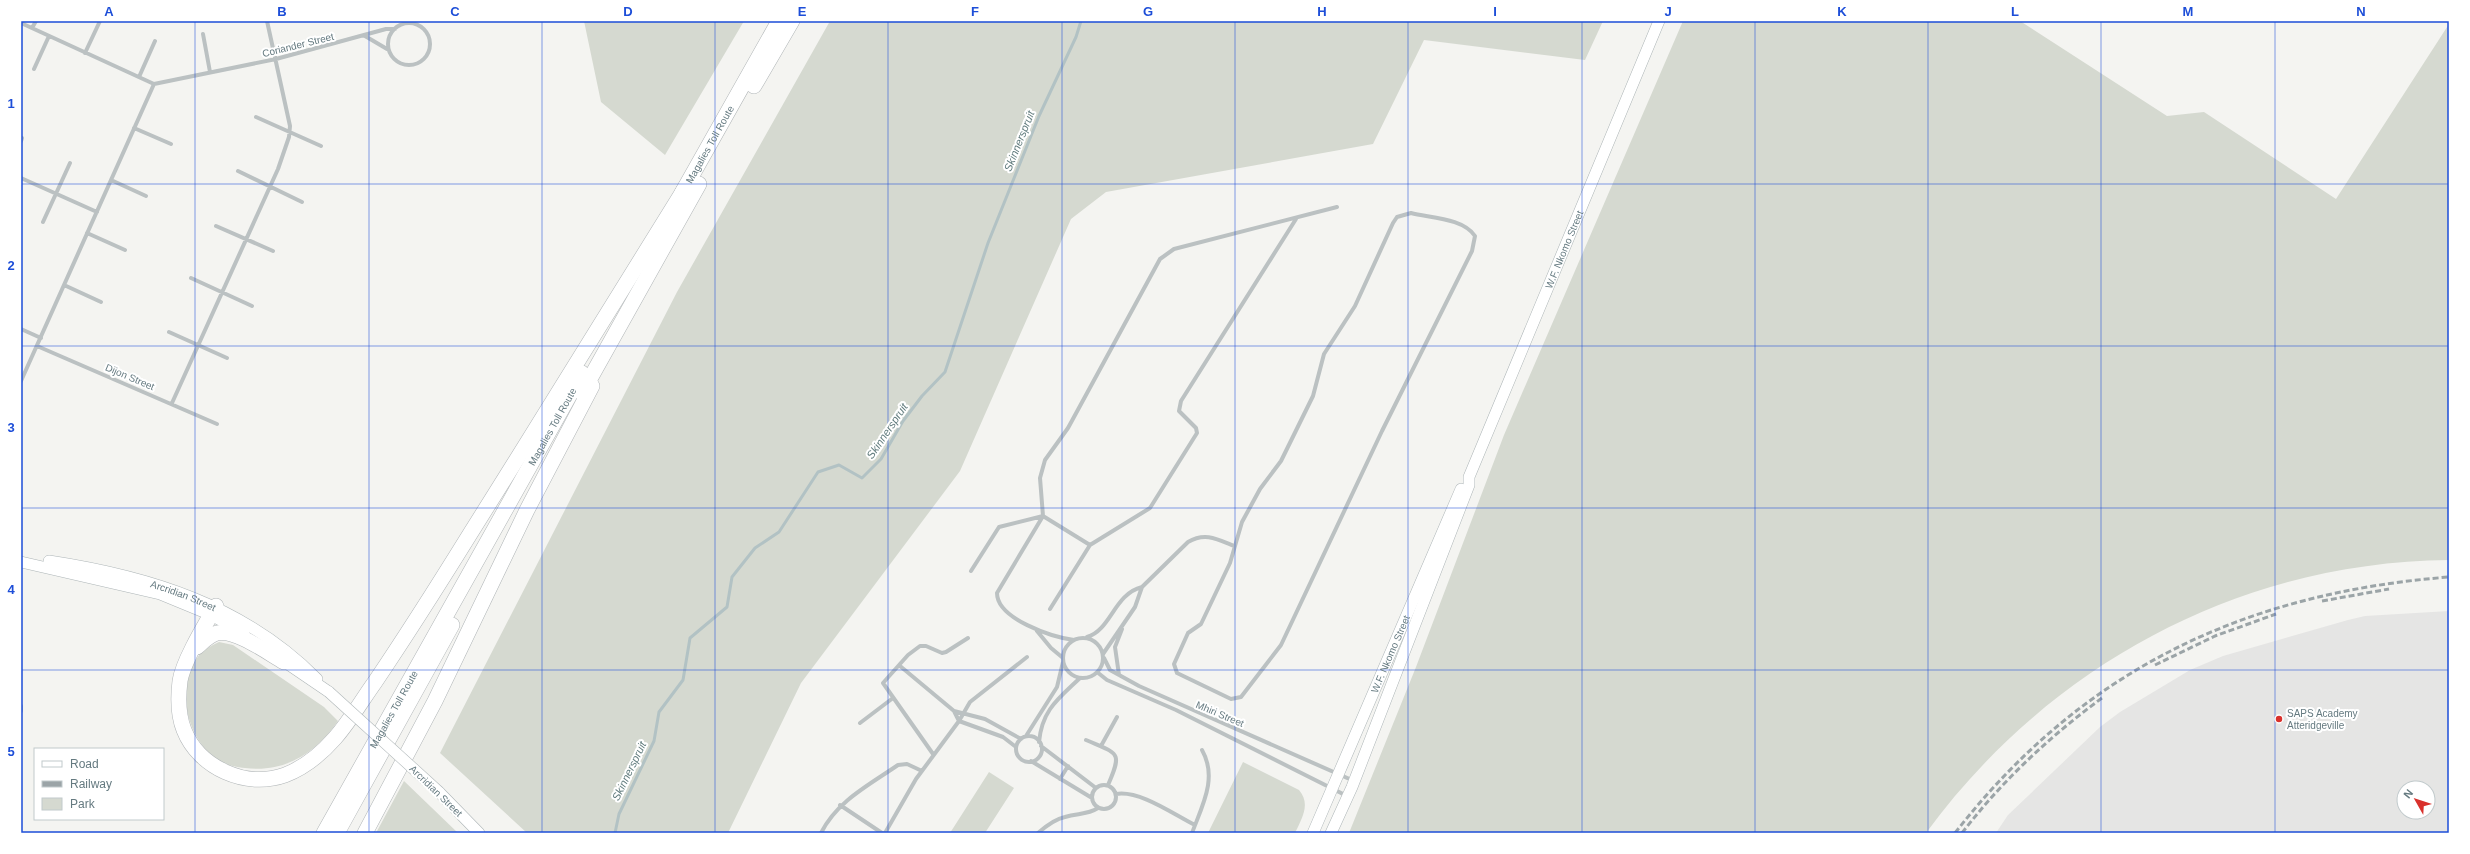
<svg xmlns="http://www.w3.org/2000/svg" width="2470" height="854" font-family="Helvetica,sans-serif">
	<rect width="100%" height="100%" fill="#f4f4f1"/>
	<path fill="#e5e5e4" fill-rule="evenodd" d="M2449,611V833H1996L2008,815L2100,727L2120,712L2190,670L2223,656L2348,620L2365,616ZM2404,788H2428V812H2404Z"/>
	<path fill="#d5d9d0" d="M584,21H744L665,155L601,102Z
		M830,21H1603L1585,60L1424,40L1373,144L1106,192L1071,219L960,471L801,683L728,833H527L440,753L677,292Z
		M1683,21H2020L2167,116L2204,112L2336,199L2449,24V560C2240,562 2049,665 1926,833H1349L1416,667L1504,435Z
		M219,642L233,645L324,707L338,721C316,753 285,773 245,768C236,767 224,765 216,759C187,738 175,688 197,658C202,650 211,646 219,642Z
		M1243,762L1299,790C1311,804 1302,818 1295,833H1208Z
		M989,772L1014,788L985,833H950Z
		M404,781L458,833H376Z"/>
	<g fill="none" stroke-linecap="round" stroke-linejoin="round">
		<path stroke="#b2c2c4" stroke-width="3" d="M615,833L619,814L654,741L659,712L683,680L690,638L727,607L732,577L755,548L779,532L818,472L839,465L862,478L881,459L903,421L922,396L945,372L988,243L1039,116L1076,37L1081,21"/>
		<g stroke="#adb5b7" stroke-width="12">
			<g id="secondary">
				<path id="s1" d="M49,561C148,576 244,605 317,679"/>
				<path d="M21,562L160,594L211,615L244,633"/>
				<path d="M279,658L329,692"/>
				<path d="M439,792L479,833"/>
				<path id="s2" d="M1313,833L1461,489"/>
				<path id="s3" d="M1331,833L1352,787L1469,485V477L1659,21"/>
			</g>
		</g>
		<g stroke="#b0b5b7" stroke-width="16">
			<g id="highway">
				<path d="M754,86L792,21"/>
				<path id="s4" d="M682,193L779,21"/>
				<path d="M582,393L699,184"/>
				<path d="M216,606C205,625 183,661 180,681C178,697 178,715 184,730C199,768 246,789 285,775C306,767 321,754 335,738C350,721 362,700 375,682C408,633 439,584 470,534C543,418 615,301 687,185"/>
				<path d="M197,647C203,642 209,635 217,633C236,629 268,653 284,662"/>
				<path id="s5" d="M324,833L582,373"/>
				<path d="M337,833L452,625"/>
				<path d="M365,833L435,701L527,510L592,386"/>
			</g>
		</g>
		<path stroke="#bbc1c2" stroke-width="4" d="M388 44a21 21 0 1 1 42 0a21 21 0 1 1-42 0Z
			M21,23L154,84
			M32,28L36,21
			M203,34L210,72
			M365,36L387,49
			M85,53L100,21
			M34,69L49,36
			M139,77L155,41
			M154,84L276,59L386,29H395
			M256,117L321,146
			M134,128L171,144
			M21,141L22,138
			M238,171L302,202
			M21,178L97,212
			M111,180L146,196
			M1411,213C1430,218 1463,218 1475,236L1472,251L1382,431L1281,645L1241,697L1231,699L1177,673L1174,664L1188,633L1201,624L1230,563L1242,522L1260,489L1281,461L1313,396L1324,354L1355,306L1393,223L1397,217Z
			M43,222L70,163
			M216,226L273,251
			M87,233L125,250
			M191,278L252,306
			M64,285L101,302
			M21,329L41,338
			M169,332L227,358
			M37,346L217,424
			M21,381L154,84
			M172,403L278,169L289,137L290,126L267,21
			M971,571L999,527L1043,516L1090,545
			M1050,609L1090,545L1150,508L1197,433L1196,428L1179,411L1181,401L1296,219
			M1037,631L1051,648L1063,658
			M1087,637C1111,630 1114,594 1142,587
			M1063 658a20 20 0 1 1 40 0a20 20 0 1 1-40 0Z
			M1074,640C1052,637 997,619 997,593L1043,516L1040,478L1045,460L1068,428L1160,259L1174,249L1337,207
			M1103,654L1135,607L1142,587L1188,542C1205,532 1217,539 1234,546
			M1104,658L1110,670L1139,686L1354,781
			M900,666L954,711L959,721L1003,737L1016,747
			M1097,672L1107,680L1176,710L1347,796
			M1119,675L1115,647L1122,629
			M21,706V711
			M954,711L985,719L1021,739
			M860,723L893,698
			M1026,736L1057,687L1063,662
			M1016 749a13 13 0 1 1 26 0a13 13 0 1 1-26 0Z
			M1086,740C1118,754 1123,751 1108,785
			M1039,742C1042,710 1058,699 1080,678
			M1041,746L1096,788
			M1101,746L1117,717
			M933,754L883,683L908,655L920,646H926L942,653L946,652L968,638
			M1031,761L1092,798
			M1060,779L1068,766
			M1092 797a12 12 0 1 1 24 0a12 12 0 1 1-24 0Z
			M1116,794C1140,790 1173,814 1195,825
			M840,805L882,833
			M821,833C837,801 869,785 898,765L907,764L922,771
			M885,833L916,779L959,721L970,702L1027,657
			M1038,833C1046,826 1055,819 1065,817C1078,813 1087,815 1098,808
			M1192,833C1202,806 1218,778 1202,750"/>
		<use href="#secondary" stroke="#fff" stroke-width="11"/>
		<use href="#highway" stroke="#fff" stroke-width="15"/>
		<path stroke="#9ba4a7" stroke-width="3" stroke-dasharray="6 3" stroke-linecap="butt" d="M2322,601L2389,589
			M2155,665L2215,636L2276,614
			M1955,833C2082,670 2244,593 2449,577
			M1962,833C2002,781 2049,737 2102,698"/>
		<g stroke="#adb5b7" stroke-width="12" stroke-linecap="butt">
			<path id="secondary-bridge" d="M329,692L439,792"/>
		</g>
		<use href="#secondary-bridge" stroke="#fff" stroke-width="11"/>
	</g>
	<path fill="none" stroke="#1d4ed8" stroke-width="1" stroke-opacity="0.55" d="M195,21V833M369,21V833M542,21V833M715,21V833M888,21V833M1062,21V833M1235,21V833M1408,21V833M1582,21V833M1755,21V833M1928,21V833M2101,21V833M2275,21V833M21,184H2449M21,346H2449M21,508H2449M21,670H2449"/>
	<circle fill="#d9312c" stroke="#fff" stroke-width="1.5" cx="2279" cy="719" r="4"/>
	<g text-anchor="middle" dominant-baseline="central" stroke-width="4" stroke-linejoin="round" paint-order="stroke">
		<g font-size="10" fill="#657a80" stroke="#fff">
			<text transform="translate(298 45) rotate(-14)">Coriander Street</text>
			<text stroke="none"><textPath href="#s4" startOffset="56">Magalies Toll Route</textPath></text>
			<text stroke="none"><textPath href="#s3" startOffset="629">W.F. Nkomo Street</textPath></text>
			<text transform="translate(130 377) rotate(23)">Dijon Street</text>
			<text stroke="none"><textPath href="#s5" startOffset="466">Magalies Toll Route</textPath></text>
			<text stroke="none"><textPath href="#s1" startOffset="139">Arcridian Street</textPath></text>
			<text stroke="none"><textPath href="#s2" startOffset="195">W.F. Nkomo Street</textPath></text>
			<text stroke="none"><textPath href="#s5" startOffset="142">Magalies Toll Route</textPath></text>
			<text transform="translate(1220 714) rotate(23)">Mhiri Street</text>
			<text transform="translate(436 791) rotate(44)">Arcridian Street</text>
		</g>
		<g font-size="10" fill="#657a80" stroke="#fff" text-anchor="start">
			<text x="2287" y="713">SAPS Academy<tspan x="2287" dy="12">Atteridgeville</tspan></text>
		</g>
		<g font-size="11" font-style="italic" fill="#607b7d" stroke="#fff">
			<text transform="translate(1019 141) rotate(-68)">Skinnerspruit</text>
			<text transform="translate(887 431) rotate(-56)">Skinnerspruit</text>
			<text transform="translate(629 771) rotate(-64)">Skinnerspruit</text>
		</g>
	</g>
	<rect width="2470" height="854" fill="none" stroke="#ffffff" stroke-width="44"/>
	<rect x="34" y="748" width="130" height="72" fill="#ffffff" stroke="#c1cacc"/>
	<rect x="42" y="761" width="20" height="6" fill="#ffffff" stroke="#c1cacc"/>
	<text x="70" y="768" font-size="12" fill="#657a80">Road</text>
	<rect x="42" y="781" width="20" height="6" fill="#9ba4a7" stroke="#c1cacc"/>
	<text x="70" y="788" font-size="12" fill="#657a80">Railway</text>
	<rect x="42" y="798" width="20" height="12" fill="#d5d9d0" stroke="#c1cacc"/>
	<text x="70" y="808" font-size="12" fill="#657a80">Park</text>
	<g transform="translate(2416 800) rotate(309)"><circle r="19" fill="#ffffff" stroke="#c1cacc"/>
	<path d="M0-3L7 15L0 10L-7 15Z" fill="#d9312c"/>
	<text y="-6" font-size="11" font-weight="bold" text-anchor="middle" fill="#657a80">N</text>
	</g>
	<rect x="22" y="22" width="2426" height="810" fill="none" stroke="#1d4ed8" stroke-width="1.5"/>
	<g font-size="13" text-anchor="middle" font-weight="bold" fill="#1d4ed8">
		<text x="109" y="16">A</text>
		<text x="282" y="16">B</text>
		<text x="455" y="16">C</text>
		<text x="628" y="16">D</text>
		<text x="802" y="16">E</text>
		<text x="975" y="16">F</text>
		<text x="1148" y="16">G</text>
		<text x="1322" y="16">H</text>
		<text x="1495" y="16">I</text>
		<text x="1668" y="16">J</text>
		<text x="1842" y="16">K</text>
		<text x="2015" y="16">L</text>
		<text x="2188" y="16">M</text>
		<text x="2361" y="16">N</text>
		<text x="11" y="108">1</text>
		<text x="11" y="270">2</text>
		<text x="11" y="432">3</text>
		<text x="11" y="594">4</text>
		<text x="11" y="756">5</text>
	</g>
</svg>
